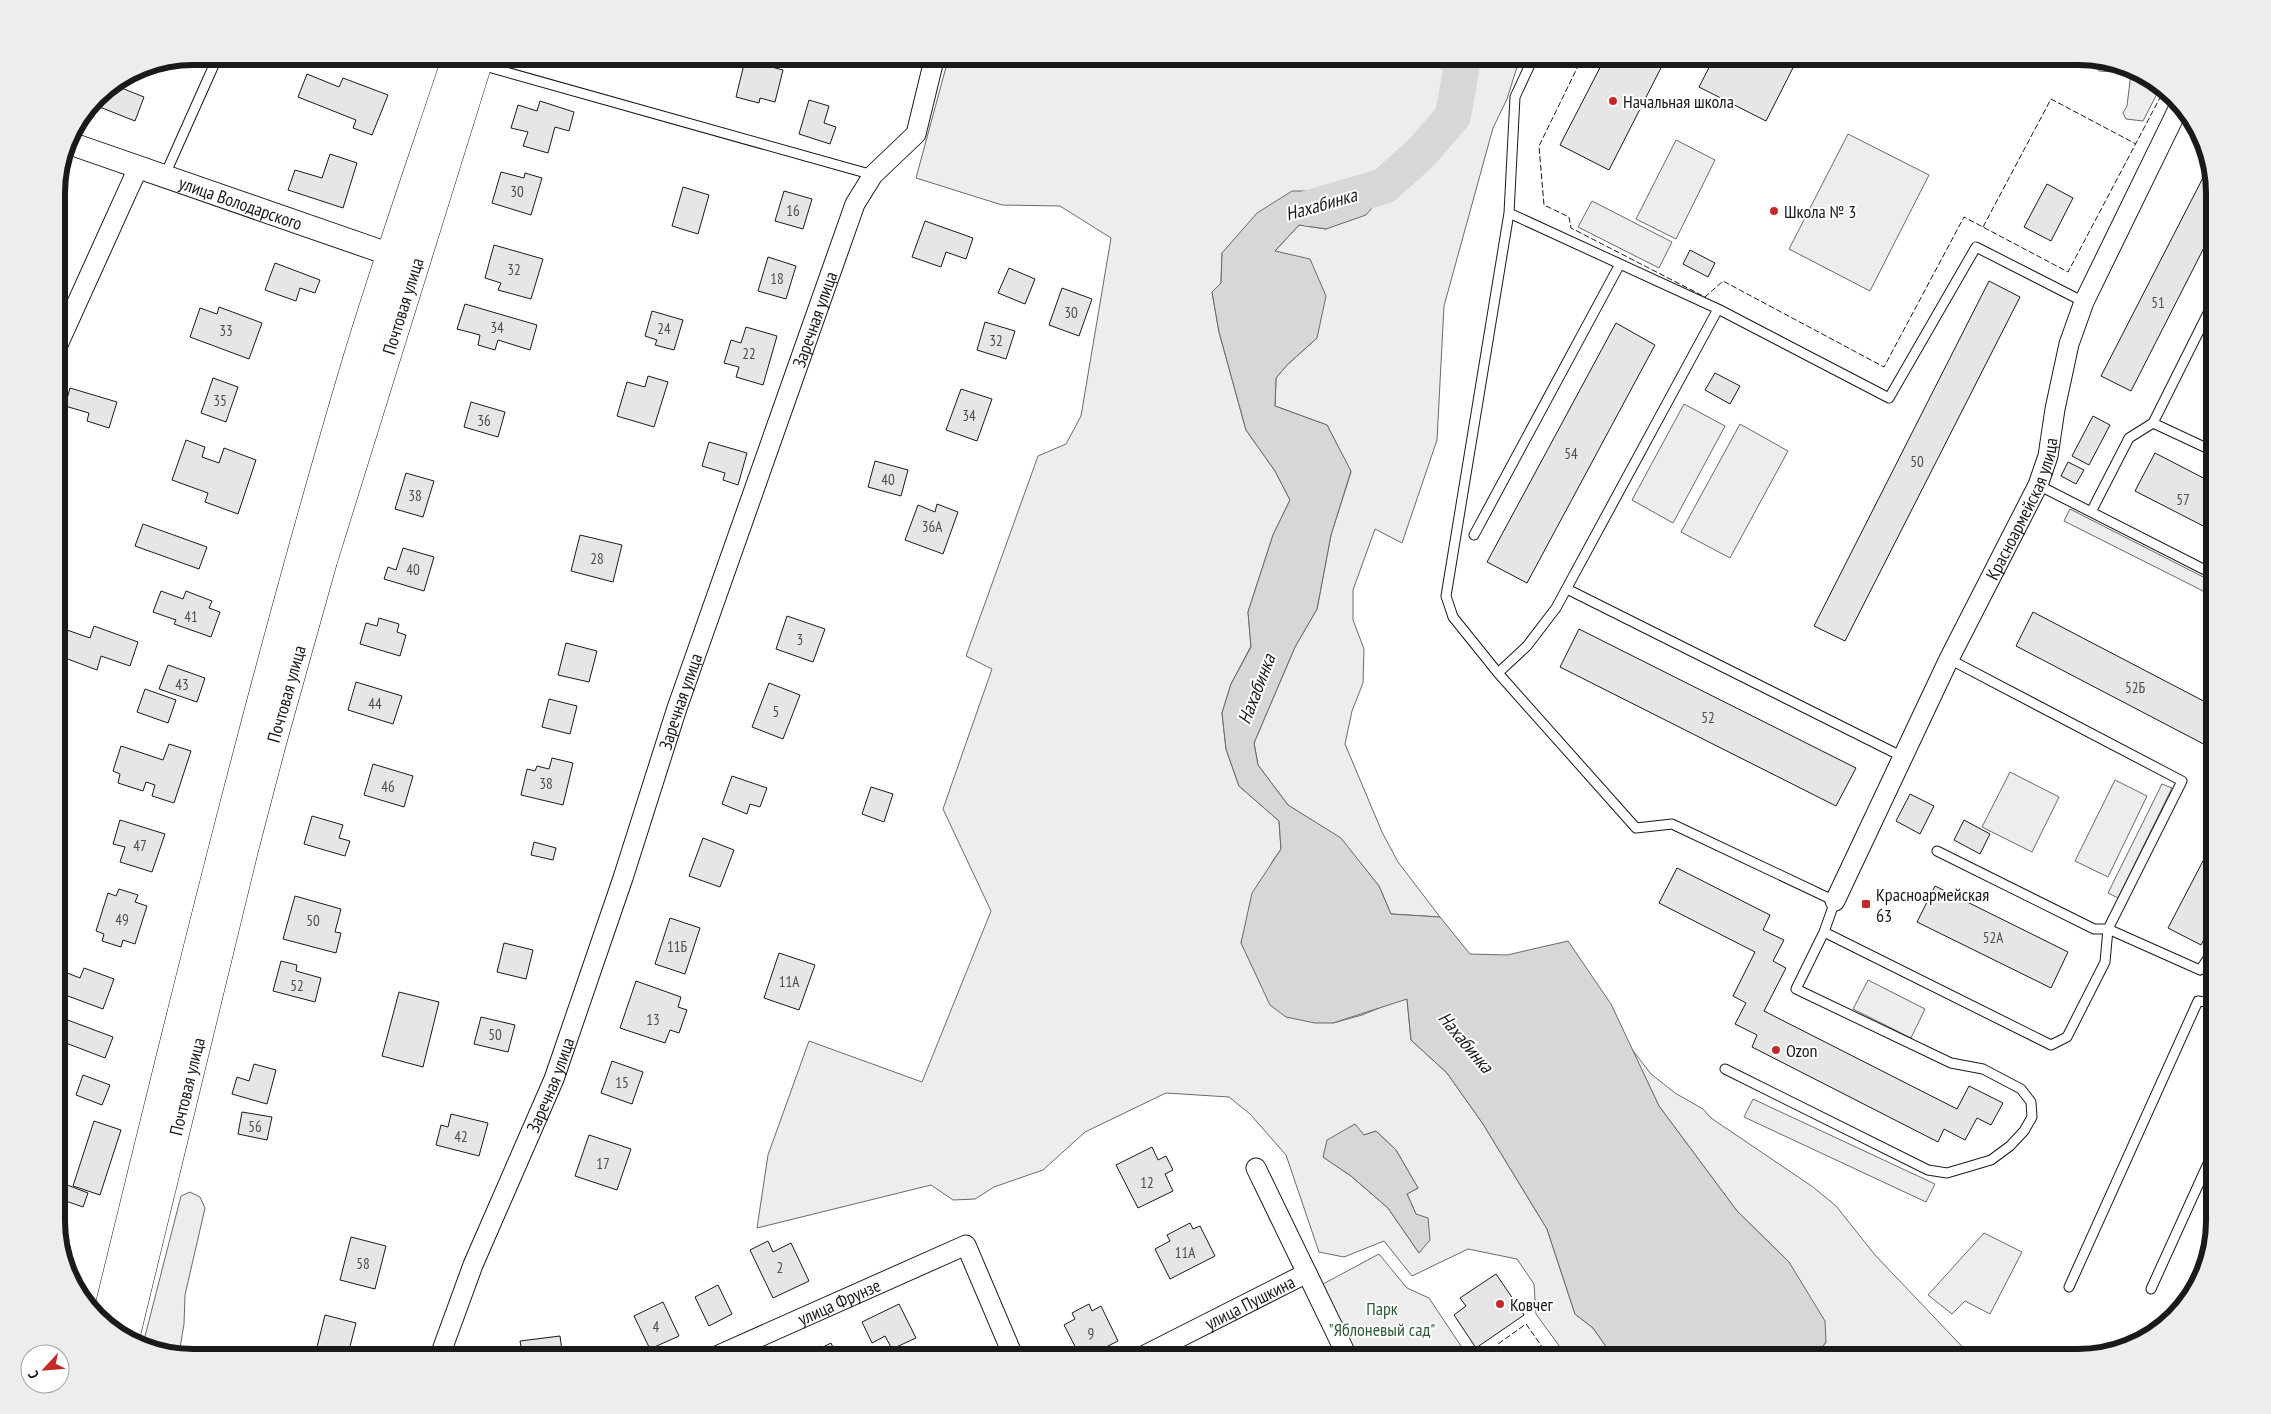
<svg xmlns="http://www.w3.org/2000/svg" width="2271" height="1414" font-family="'PT Sans Narrow',sans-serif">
	<rect width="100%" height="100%" fill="#fff"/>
	<path fill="#ededed" stroke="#6a6a6a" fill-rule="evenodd" d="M949,56H1499L1517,67L1507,99L1493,128L1444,306L1437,440L1402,543L1375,529L1353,590V620L1364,649L1363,683L1352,711L1345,744L1382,832L1398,862L1440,917L1391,914L1379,886L1341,839L1288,805L1258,765L1254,743L1295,647L1317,609L1331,535L1351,472L1327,425L1275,406L1276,378L1287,365L1317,338L1275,251L1299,225L1326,229L1376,203L1343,191L1222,253L1221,283L1212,292L1219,332L1246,430L1275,471L1290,500L1273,535L1248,612L1251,646L1231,684L1222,713L1226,749L1239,786L1279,821L1281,849L1272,862L1241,942L1252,965L1333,1023L1362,1015L1396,1001L1407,999L1411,1040L1447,1073L1483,1124L1547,1229L1575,1314L1593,1328L1614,1358H1568L1536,1314L1534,1284L1517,1259L1468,1249L1412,1276L1384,1241L1344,1257L1319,1252L1286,1155L1250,1114L1229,1097L1166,1093L1085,1132L1043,1170L994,1187L975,1199L953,1200L931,1185L757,1228L768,1155L809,1041L922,1082L991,911L943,809L992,669L966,656L1038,456L1066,444L1081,416L1111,238L1060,206L1002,205L916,178ZM1354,1125L1364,1135L1376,1131L1396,1150L1418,1188L1407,1194L1416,1214L1419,1253L1388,1208L1351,1176L1323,1157L1347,1129Z
		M2092,60L2146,75L2160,88L2143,121L2126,119L2123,113L2127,106L2131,73L2099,71Z
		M1848,134L1929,175L1870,291L1789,249Z
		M1676,140L1715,160L1676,239L1636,219Z
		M1592,201L1672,242L1659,268L1578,227Z
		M1684,404L1725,426L1673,523L1632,500Z
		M1740,424L1788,451L1730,558L1681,532Z
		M2070,509L2215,583V597L2064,521Z
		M2010,772L2059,797L2032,852L1982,827Z
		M2115,780L2147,796L2108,877L2075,861Z
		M2162,784L2172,788L2118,898L2108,893Z
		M1868,980L1925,1009L1911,1038L1853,1009Z
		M1631,1048L1651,1074L1675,1093L1703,1109L1711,1118L1813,1187L1836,1206L1875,1255L1973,1358H1814L1826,1342L1789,1262L1737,1211L1659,1106Z
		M1753,1099L1935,1184L1926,1202L1744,1117Z
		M190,1192L200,1197L205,1208L185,1295L184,1324L179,1354L143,1344L181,1196Z
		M1984,1233L2022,1252L1990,1314L1965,1301L1952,1314L1928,1295Z
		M1379,1254L1407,1288L1429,1298L1469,1358H1356L1323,1284Z"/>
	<path fill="#d7d7d7" stroke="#6a6a6a" d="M1292,191H1342L1376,203L1366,215L1326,229L1299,225L1275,251L1310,259L1326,296L1317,338L1287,365L1276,378L1275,406L1327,425L1351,471L1331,535L1317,609L1295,647L1254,743L1258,765L1288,805L1341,838L1379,886L1391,914L1440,917L1470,954L1507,955L1568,941L1611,1004L1659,1106L1737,1211L1789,1262L1825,1321L1826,1342L1814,1358H1614L1593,1328L1575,1314L1547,1229L1483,1124L1447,1073L1411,1040L1407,999L1333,1023H1315L1286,1017L1270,1005L1241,943L1252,893L1281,849L1279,821L1239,786L1226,749L1222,713L1231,684L1251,647L1248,612L1273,535L1290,500L1275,471L1246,430L1219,332L1212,292L1221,283L1222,253L1257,213Z
		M1355,1124L1364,1135L1376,1131L1396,1150L1418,1188L1407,1194L1416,1214L1428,1218L1430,1240L1419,1253L1388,1208L1351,1176L1323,1157L1327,1140Z"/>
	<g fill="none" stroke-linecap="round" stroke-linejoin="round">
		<path stroke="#d7d7d7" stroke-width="36" d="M1309,208L1384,186L1421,153L1453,116L1462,65L1453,56"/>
	</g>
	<path fill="#e6e6e6" stroke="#1a1a1a" d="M330,56H358L355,64Z
		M574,56H594L592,62Z
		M1606,56H1667L1609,170L1560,145Z
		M1715,56H1799L1766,121L1699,87Z
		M745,60L783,70L775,102L760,98L759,103L736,97Z
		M307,74L339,87L343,78L388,95L372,135L353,128L356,120L298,97Z
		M114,85L144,97L135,121L92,104L97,96Z
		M809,100L829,106L824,123L836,127L830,144L799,134Z
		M540,101L574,112L569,131L555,127L548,153L523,146L528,132L511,128L518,105L537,111Z
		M330,154L357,163L343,208L288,190L295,170L322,178Z
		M2209,166L2214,185V228L2131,391L2101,376Z
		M501,172L524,178L525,173L542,178L531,215L492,203Z
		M2047,184L2073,198L2051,241L2024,227Z
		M683,187L709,195L698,234L672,226Z
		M784,191L812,199L803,229L775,221Z
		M925,221L973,238L966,259L946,252L941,267L912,257Z
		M494,245L543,259L531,299L498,290L501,283L485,278Z
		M1690,250L1715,263L1708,277L1683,264Z
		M768,257L796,266L786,299L758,291Z
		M275,263L320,280L315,293L300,288L296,301L265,290Z
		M1009,268L1035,279L1025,304L998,293Z
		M1989,281L2020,297L1845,641L1814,626Z
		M1062,288L1092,299L1079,336L1049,325Z
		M465,304L537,325L530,350L498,340L495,350L478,345L480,335L457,329Z
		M219,307L262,323L249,359L190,337L200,308L217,314Z
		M652,311L683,320L674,350L655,345L657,340L645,336Z
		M985,322L1015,331L1006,359L977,350Z
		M1616,323L1655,345L1527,583L1487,562Z
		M746,327L777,336L763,385L736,377L739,367L724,363L731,340L741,343Z
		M1715,373L1740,386L1730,404L1705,390Z
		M648,376L668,382L654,427L617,416L627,382L645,387Z
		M213,378L238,387L226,422L201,413Z
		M70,388L117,402L109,428L87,421L89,413L65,406Z
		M961,389L992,399L977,441L946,430Z
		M471,402L505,412L498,437L464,427Z
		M2093,416L2110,425L2089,465L2072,456Z
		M186,440L205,447L202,457L219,463L224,448L256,460L238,514L205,502L208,493L172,480Z
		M709,442L747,453L738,485L723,480L725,473L702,466Z
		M2155,453L2215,484V532L2135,491Z
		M875,461L908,470L901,496L868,487Z
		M2068,462L2084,470L2076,484L2061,476Z
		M406,473L434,481L423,517L395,509Z
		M937,504L958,512L943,554L905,540L918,505L935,512Z
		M143,524L207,547L199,569L135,546Z
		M580,535L622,545L613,582L571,571Z
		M57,546L64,548L57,572Z
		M403,548L434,557L424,591L384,579L388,567L396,570Z
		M161,591L183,599L186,591L212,601L209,608L220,612L211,637L174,624L176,620L153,612Z
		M2033,612L2215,707V750L2016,646Z
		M787,616L825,629L813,662L776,649Z
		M379,618L399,624L397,632L406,635L400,656L360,644L366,623L377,626Z
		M94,626L138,642L130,666L101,656L97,670L57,655L64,629L90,638Z
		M1579,629L1856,768L1836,806L1560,667Z
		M566,643L597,651L589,682L558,675Z
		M168,665L205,678L197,702L159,689Z
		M356,682L402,696L393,724L348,710Z
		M769,683L800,695L783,739L752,727Z
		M145,689L176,700L168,723L137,712Z
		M549,699L577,706L570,734L542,727Z
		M169,744L191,751L174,803L152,796L155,785L146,782L143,791L118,783L120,774L113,771L121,746L163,760Z
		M552,758L573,763L563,805L521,795L527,769L535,771L537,766L549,769Z
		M373,764L413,776L404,807L364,795Z
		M732,776L767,788L760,807L750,804L747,814L722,804Z
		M871,787L893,794L884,822L862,814Z
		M1910,794L1934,806L1920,834L1896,821Z
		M312,816L343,825L339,838L350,841L345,856L304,844Z
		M120,820L165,834L152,872L120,862L125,847L113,844Z
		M1964,820L1990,834L1980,854L1954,840Z
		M703,838L734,850L720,887L689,876Z
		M2215,838V919L2201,945L2168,928Z
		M534,842L556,848L553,860L531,855Z
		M1677,868L1770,915L1763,930L1784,940L1773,961L1786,968L1764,1011L1957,1109L1969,1086L2003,1103L1991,1125L1977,1118L1965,1140L1944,1129L1938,1142L1752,1047L1757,1035L1735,1024L1746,1003L1733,996L1755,952L1659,903Z
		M1935,886L2068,952L2051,988L1917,922Z
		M119,889L138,895L135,902L147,906L135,944L123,940L121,947L102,941L104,934L96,931L108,893L116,896Z
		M295,896L341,909L335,932L341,933L336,953L283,939Z
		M670,918L700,928L685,974L655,964Z
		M504,943L533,950L526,979L497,972Z
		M779,953L815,965L799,1010L764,998Z
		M281,961L297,965L296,971L321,978L315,1002L273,991Z
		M84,968L114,979L103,1009L57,992L62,971L80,978Z
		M636,981L681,997L678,1007L687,1010L679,1033L670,1030L665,1043L620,1028Z
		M399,992L439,1002L423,1067L382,1056Z
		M481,1017L515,1025L508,1052L474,1044Z
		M65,1019L113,1037L105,1058L58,1040Z
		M612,1061L643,1072L632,1104L601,1093Z
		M254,1064L276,1070L267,1104L232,1094L237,1077L249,1081Z
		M83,1075L110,1085L102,1105L76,1095Z
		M57,1109L66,1112L57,1141Z
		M242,1112L272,1117L267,1140L238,1134Z
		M451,1114L488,1123L479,1156L436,1145L441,1125L448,1127Z
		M94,1121L121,1130L100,1195L73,1186Z
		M589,1135L631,1149L617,1190L575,1176Z
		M1152,1147L1158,1160L1166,1156L1173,1170L1165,1174L1173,1191L1138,1208L1116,1165Z
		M57,1181L88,1193L83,1207L57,1198Z
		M1190,1223L1193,1229L1200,1226L1215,1256L1170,1279L1155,1249L1170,1241L1167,1235Z
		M351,1237L386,1246L375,1289L340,1280Z
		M768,1241L773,1252L791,1243L809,1281L773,1298L750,1250Z
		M1496,1274L1524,1315L1476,1348L1454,1315L1466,1306L1460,1298Z
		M718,1285L732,1314L709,1326L695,1297Z
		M663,1302L679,1336L650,1349L634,1316Z
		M899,1304L916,1338L892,1349L885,1336L872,1343L862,1322Z
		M1089,1304L1092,1311L1101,1306L1118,1341L1084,1358H1081L1064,1325L1075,1319L1072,1313Z
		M325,1315L356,1323L347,1358H323L315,1355Z
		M560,1336L563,1358H523L520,1341Z
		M831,1343L837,1356L834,1358L798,1357L820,1346L821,1348Z
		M1232,1351L1235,1358H1219Z"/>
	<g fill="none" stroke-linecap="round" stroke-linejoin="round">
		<g stroke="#1a1a1a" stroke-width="11">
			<path id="service" d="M481,65L873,175
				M164,177L218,56
				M1509,213L1718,309L1889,398L1976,247L2084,302
				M2215,299L2153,423L2215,452
				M1718,309L1556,608L1527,646L1498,673L1636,828L1672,824L1835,901L1824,932L1796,989L1951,1063L1983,1069L2021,1089L2031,1102L2032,1117L2024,1131L2010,1146L1991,1160L1947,1173L1928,1170L1725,1069
				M2038,485L2215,575
				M2091,512L2129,438L2153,423
				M1474,535L1620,264
				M1567,589L1903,757
				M1949,659L2182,781L2108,929L2200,970L2215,948
				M1498,673L1453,617L1446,596L1509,213L1515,97L1534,56
				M1824,932L2051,1045L2067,1037L2105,962L2108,929H2094L1937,851
				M2069,1287L2198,1001L2215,1003
				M2151,1289L2215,1148"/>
		</g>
		<g stroke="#1a1a1a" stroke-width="21">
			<g id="minor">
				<path d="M57,347L138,168"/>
				<path id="s1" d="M1835,901L1949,659L2038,485L2048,456L2055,409L2069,344L2084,302L2179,107"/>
				<path d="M1256,1168L1348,1358"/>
				<path id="s2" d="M439,1358L473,1265L554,1079L623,878L677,708L855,204L873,175L916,134L935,56"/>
				<path id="s3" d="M712,1358L966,1245L1014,1358"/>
				<path id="s4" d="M1139,1358L1307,1273"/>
			</g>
		</g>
		<g stroke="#1a1a1a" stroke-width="24">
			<g id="tertiary">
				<path id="s5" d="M66,142L406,260"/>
			</g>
		</g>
		<g stroke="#1a1a1a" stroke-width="29">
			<g id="primary">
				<path d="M106,1320C184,1000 262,679 356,363C387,260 423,158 457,56"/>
				<path id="s6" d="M125,1339L245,846L272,743L323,561L480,56"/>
			</g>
		</g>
		<use href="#service" stroke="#fff" stroke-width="9"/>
		<use href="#minor" stroke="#fff" stroke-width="19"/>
		<use href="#tertiary" stroke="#fff" stroke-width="22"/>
		<use href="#primary" stroke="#fff" stroke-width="28"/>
		<path stroke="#1a1a1a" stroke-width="1" stroke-dasharray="6 2.5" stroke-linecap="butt" d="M1583,56L1539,146L1544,205L1569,217L1571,228L1705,297L1723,281L1884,367L1964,217L2068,272L2163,92
			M1983,227L2051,99L2136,144
			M1507,1358L1498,1344L1526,1324L1550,1358"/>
		<path stroke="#1a1a1a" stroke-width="2.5" d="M1499,56L1517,67"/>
	</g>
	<g fill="#c62828" stroke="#fff" stroke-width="2">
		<circle cx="1613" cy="101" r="5"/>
		<circle cx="1774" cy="211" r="5"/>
		<rect x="1861" y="899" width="10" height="10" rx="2.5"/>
		<circle cx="1776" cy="1050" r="5"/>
		<circle cx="1500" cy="1304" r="5"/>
	</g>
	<g text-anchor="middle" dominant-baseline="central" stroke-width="4" stroke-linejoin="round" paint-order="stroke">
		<g font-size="15" fill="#4d4d4d">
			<text x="517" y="191">30</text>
			<text x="793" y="210">16</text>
			<text x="514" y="269">32</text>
			<text x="777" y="278">18</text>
			<text x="2158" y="302">51</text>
			<text x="1071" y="312">30</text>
			<text x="497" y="327">34</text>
			<text x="664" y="328">24</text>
			<text x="226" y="330">33</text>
			<text x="996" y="340">32</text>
			<text x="749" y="353">22</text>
			<text x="220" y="400">35</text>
			<text x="969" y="415">34</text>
			<text x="484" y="420">36</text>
			<text x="1571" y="453">54</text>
			<text x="1917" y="461">50</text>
			<text x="888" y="479">40</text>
			<text x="415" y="495">38</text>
			<text x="2183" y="499">57</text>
			<text x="932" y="526">36А</text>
			<text x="597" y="558">28</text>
			<text x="413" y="569">40</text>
			<text x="191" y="616">41</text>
			<text x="800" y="639">3</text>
			<text x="182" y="684">43</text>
			<text x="2135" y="687">52Б</text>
			<text x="375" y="703">44</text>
			<text x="776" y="711">5</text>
			<text x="1708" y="717">52</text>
			<text x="546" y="783">38</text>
			<text x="388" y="786">46</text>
			<text x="140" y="845">47</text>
			<text x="122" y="919">49</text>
			<text x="313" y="920">50</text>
			<text x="1993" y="937">52А</text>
			<text x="677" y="946">11Б</text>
			<text x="789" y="981">11А</text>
			<text x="297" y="985">52</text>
			<text x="653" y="1019">13</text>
			<text x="495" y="1034">50</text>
			<text x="622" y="1082">15</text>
			<text x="255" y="1126">56</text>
			<text x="461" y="1136">42</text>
			<text x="603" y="1163">17</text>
			<text x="1147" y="1182">12</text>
			<text x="1185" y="1252">11А</text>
			<text x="363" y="1263">58</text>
			<text x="780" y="1267">2</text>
			<text x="656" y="1326">4</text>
			<text x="1091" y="1333">9</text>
		</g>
		<g font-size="18" fill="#1a1a1a" stroke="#fff" text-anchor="start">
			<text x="1623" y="101">Начальная школа</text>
			<text x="1784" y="211">Школа № 3</text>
			<text x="1876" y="894">Красноармейская<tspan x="1876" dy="21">63</tspan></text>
			<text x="1786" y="1050">Ozon</text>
			<text x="1510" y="1304">Ковчег</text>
		</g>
		<g font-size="18" fill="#1a1a1a" stroke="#fff">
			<text stroke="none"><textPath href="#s5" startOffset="185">улица Володарского</textPath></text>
			<text stroke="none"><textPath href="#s6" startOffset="1070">Почтовая улица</textPath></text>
			<text stroke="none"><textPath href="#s2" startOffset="1105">Заречная улица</textPath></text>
			<text stroke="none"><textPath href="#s1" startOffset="435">Красноармейская улица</textPath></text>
			<text stroke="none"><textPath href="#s6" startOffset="665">Почтовая улица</textPath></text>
			<text stroke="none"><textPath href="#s2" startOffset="700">Заречная улица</textPath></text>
			<text stroke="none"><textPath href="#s2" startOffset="295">Заречная улица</textPath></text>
			<text stroke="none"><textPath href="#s6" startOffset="260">Почтовая улица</textPath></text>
			<text stroke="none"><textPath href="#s3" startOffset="139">улица Фрунзе</textPath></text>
			<text stroke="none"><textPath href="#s4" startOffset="124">улица Пушкина</textPath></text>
		</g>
		<g font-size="18" fill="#2b5a34" stroke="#fff">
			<text x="1382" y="1308">Парк<tspan x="1382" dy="21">"Яблоневый сад"</tspan></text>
		</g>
		<g font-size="19" font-style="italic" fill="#1a1a1a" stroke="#fff">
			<text transform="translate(1321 204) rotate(-16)">Нахабинка</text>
			<text transform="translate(1256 689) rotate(-69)">Нахабинка</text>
			<text transform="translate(1466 1042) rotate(50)">Нахабинка</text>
		</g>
	</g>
	<path d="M0 0H2271V1414H0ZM193 65H2078A128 128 0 0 1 2206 193V1221A128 128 0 0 1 2078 1349H193A128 128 0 0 1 65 1221V193A128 128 0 0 1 193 65Z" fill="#ededed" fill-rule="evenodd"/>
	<path fill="none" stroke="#1a1a1a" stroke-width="6" d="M193 65H2078A128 128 0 0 1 2206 193V1221A128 128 0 0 1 2078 1349H193A128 128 0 0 1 65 1221V193A128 128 0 0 1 193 65Z"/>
	<g transform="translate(45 1369) rotate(244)"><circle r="24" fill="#ffffff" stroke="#a3a3a3"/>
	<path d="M0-4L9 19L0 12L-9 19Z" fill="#c62828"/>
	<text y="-8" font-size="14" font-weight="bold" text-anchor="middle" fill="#1a1a1a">С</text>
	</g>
</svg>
